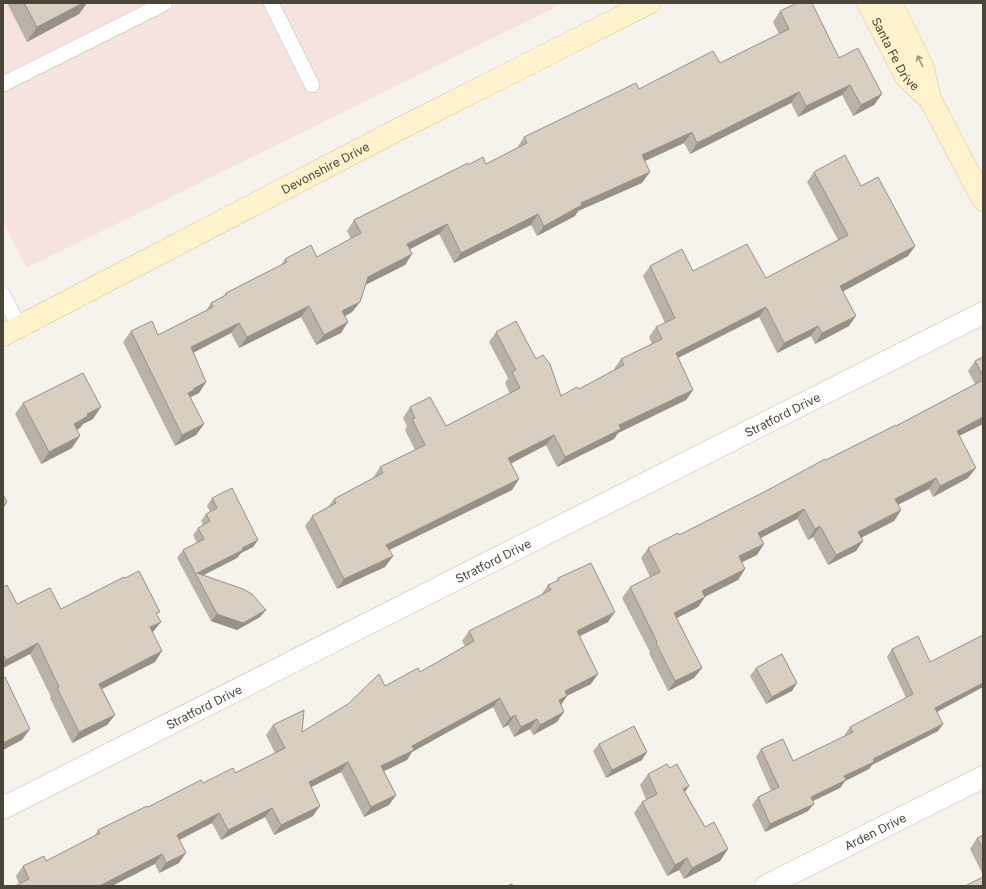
<svg xmlns="http://www.w3.org/2000/svg" width="986" height="889" font-family="Inter,sans-serif">
	<rect width="100%" height="100%" fill="#f6f3ec"/>
	<path fill="#f6e3e0" d="M3,3H564L27,268L3,222Z"/>
	<g fill="none" stroke-linecap="round" stroke-linejoin="round">
		<g stroke="#c2bbae" stroke-width="16">
			<path id="lane" d="M271,3L312,85
				M3,84L165,3
				M3,295L19,326"/>
		</g>
		<g stroke="#c2bbae" stroke-width="23">
			<g id="street">
				<path id="s1" d="M3,808L983,313"/>
				<path id="s2" d="M766,886L983,777"/>
			</g>
		</g>
		<g stroke="#d6c79b" stroke-width="23">
			<g id="secondary">
				<path id="s3" d="M868,3L906,77L930,99"/>
				<path d="M891,3L923,68L930,99L983,200"/>
				<path id="s4" d="M3,335L405,126L649,3"/>
			</g>
		</g>
		<use href="#lane" stroke="#fff" stroke-width="15"/>
		<use href="#street" stroke="#fff" stroke-width="22"/>
		<use href="#secondary" stroke="#fff3cd" stroke-width="22"/>
	</g>
	<path fill="#bab2a6" d="M7,3H87L79,14L27,42Z
		M780,11L839,58L882,94L874,105L853,116L842,95L798,117L791,103L690,154L684,143L645,161L642,183L578,211L575,216L537,236L531,225L454,263L439,234L410,249L412,254L405,265L365,285L360,302L352,312L345,316L341,333L316,345L301,317L239,348L231,333L193,353L206,382L199,393L190,397L204,424L196,435L175,446L123,342L131,331L158,335L205,312L211,303L223,296L226,293L281,265L285,259L317,257L351,239L347,231L354,220L468,165L486,164L517,148L524,137L639,89L720,63L779,34L773,22Z
		M814,172L861,186L915,246L908,256L843,291L849,326L815,344L811,336L777,353L759,317L678,358L693,390L686,400L618,433L614,439L557,467L546,445L511,463L519,479L512,490L389,550L393,556L385,567L337,589L305,526L312,516L328,507L334,499L373,478L380,467L415,450L405,430L407,426L403,418L410,407L446,426L510,394L505,383L508,378L489,342L496,332L536,359L561,396L579,389L614,370V369L621,359L652,344L649,337L656,327L665,323L643,276L650,266L693,271L766,278L838,240L807,182Z
		M983,357V424L959,436L968,478L933,497L929,489L898,504L901,510L894,521L861,538L856,551L828,565L813,537L808,540L797,519L761,538L757,555L741,562L745,569L738,580L705,596V597L698,607L677,618L702,668L694,678L668,691L649,653L650,652L622,598L630,587L650,577L641,558L648,548L679,535L766,491L826,460L896,426L975,384L968,371L975,361Z
		M23,403L93,419L83,424L80,428L77,430L72,448L41,464L15,414Z
		M212,498L258,540L253,547L241,553L237,558L203,575L266,610L260,617L237,630L211,621L177,558L183,550L197,543L193,535L198,528L203,525L201,521L206,514L210,512L207,506Z
		M125,578L157,615L153,632L152,633L155,662L102,689L115,715L107,725L72,743L50,698L51,697L30,654L3,668V587L17,604L61,609Z
		M558,578L608,622L580,636L591,684L567,696L561,705L557,722L533,735L530,729L514,737L508,725L503,728L493,707L412,752L407,760L384,771L396,795L389,805L364,817L341,772L311,787L313,816L274,835L265,817L221,840L212,823L180,840L179,863L159,873L155,864L19,884L16,876L23,866L46,861L94,837L98,830L148,807L203,783L235,773L275,753L266,735L273,725L302,732L385,686L420,672L465,646L462,641L469,631L542,595H541L548,585L556,581Z
		M892,649L930,662L983,687L937,712L943,724L938,731L872,765L869,769L845,781L840,788L812,801L808,811L765,832L752,805L758,797L771,791L756,757L761,749L793,761L846,736L845,734L850,727L906,698L887,657Z
		M756,668L792,691L766,704L750,676Z
		M599,744L642,760L606,778L593,751Z
		M670,768L685,792L705,827L728,849L720,861L684,879L679,870L667,876L634,813L642,802L646,800L640,785L648,774Z
		M983,835V875L970,849L977,838Z"/>
	<path fill="#979187" d="M83,3H87L79,14L27,42L37,27Z
		M850,85L842,95L798,117L806,106Z
		M799,92L791,103L690,154L697,143Z
		M882,94L874,105L853,116L861,105Z
		M692,132L684,143L634,166L642,155Z
		M650,172L642,183L578,211L575,216L537,236L544,226L581,203Z
		M538,214L531,225L454,263L461,253Z
		M447,224L439,234L399,255L407,244Z
		M915,246L908,256L833,297L840,286Z
		M412,254L405,265L361,287L368,277Z
		M360,302L352,312L335,322L342,311Z
		M309,306L301,317L239,348L247,337Z
		M766,307L759,317L668,363L676,353Z
		M856,316L849,326L815,344L822,333Z
		M348,322L341,333L316,345L324,335Z
		M239,323L231,333L183,358L191,347Z
		M818,326L811,336L777,353L784,343Z
		M206,382L199,393L189,398L188,393L193,389Z
		M693,390L686,400L618,433L614,439L557,467L565,457L619,425Z
		M101,407L93,419L83,424L80,428L66,435L74,424L87,414Z
		M983,417V424L949,441L957,431Z
		M204,424L196,435L175,446L182,435Z
		M554,435L546,445L501,469L508,458Z
		M80,436L72,448L41,464L49,452Z
		M976,468L968,478L933,497L940,486Z
		M936,478L929,489L888,510L895,499Z
		M519,479L512,490L379,555L386,545Z
		M7,502L3,509V505Z
		M804,509L797,519L751,543L758,533Z
		M901,510L894,521L851,543L858,532Z
		M820,526L813,537L808,540L815,529Z
		M258,540L253,547L241,553L237,558L198,578L197,573L242,548Z
		M863,541L856,551L828,565L836,555Z
		M764,544L757,555L732,567L739,556Z
		M393,556L385,567L337,589L344,579Z
		M745,569L738,580L695,602L702,591Z
		M705,597L698,607L667,623L674,613Z
		M266,610L260,617L237,630L211,621L217,614Z
		M615,612L608,622L570,641L577,631Z
		M161,622L153,632L142,638L150,627Z
		M38,643L30,654L3,668V663L6,660Z
		M162,651L155,662L92,694L99,684Z
		M702,668L694,678L668,691L675,681Z
		M598,674L591,684L558,700L565,691Z
		M797,683L792,691L766,704L772,697Z
		M983,683V687L929,716L935,708Z
		M567,696L560,706L559,700Z
		M500,698L493,707L412,752L407,760L374,776L381,766L412,746Z
		M564,712L557,722L533,735L540,725Z
		M115,715L107,725L72,743L79,732Z
		M515,715L508,725L503,728L510,718Z
		M537,719L530,729L514,737L521,727Z
		M943,724L938,731L872,765L869,769L845,781L840,788L805,805L811,797L873,759Z
		M30,729L22,740L3,750V743Z
		M647,752L642,760L606,778L612,770Z
		M348,762L341,772L302,792L309,782Z
		M689,786L681,798L683,789Z
		M396,795L389,805L364,817L371,807Z
		M814,804L808,811L765,832L770,824Z
		M320,806L313,816L274,835L281,825Z
		M272,808L265,817L221,840L228,830Z
		M219,813L212,823L170,844L177,835Z
		M728,849L720,861L684,879L692,868Z
		M186,853L179,863L159,873L166,863Z
		M162,854L155,864L112,886H99Z
		M687,858L679,870L667,876L675,865Z"/>
	<path fill="#d8cfc1" stroke="#979187" d="M24,3H83L37,27Z
		M797,3H812L839,58L858,48L882,94L861,105L850,85L806,106L799,92L697,143L692,132L642,155L650,172L581,203L582,205L544,226L538,214L461,253L447,224L407,244L412,254L368,277L360,302L342,311L348,322L324,335L309,306L247,337L239,323L191,347L206,382L193,389L194,390L188,393L204,424L182,435L131,331L152,321L158,335L213,307L211,303L226,295V293L287,262L285,259L311,245L317,257L361,233L354,220L468,163V165L483,157L486,164L527,143L524,137L636,83L639,89L713,51L720,63L789,29L780,11Z
		M845,155L861,186L878,177L915,246L840,286L856,316L822,333L818,326L784,343L766,307L676,353L693,390L619,425L621,429L565,457L554,435L508,458L519,479L386,545L393,556L344,579L312,516L336,503L334,499L383,473L380,467L425,445L412,419L415,418L410,407L430,397L446,426L520,388L512,372L516,370L496,332L516,321L536,359L543,355L550,364L561,396L577,387L579,389L624,365L621,359L662,339L656,327L675,318L650,266L682,249L693,271L747,244L766,278L848,235L814,172Z
		M983,357V376L975,361Z
		M83,373L101,407L87,414L88,416L74,424L80,436L49,452L23,403Z
		M983,378V417L957,431L976,468L940,486L936,478L895,499L901,510L858,532L863,541L836,555L820,526L815,529L804,509L758,533L764,544L739,556L745,569L702,591L705,597L674,613L702,668L675,681L656,643L657,642L630,587L660,572L648,548L678,533L679,535L766,491L825,459L826,460L896,425V426L983,380L982,379Z
		M232,488L258,540L242,548L243,550L197,573L243,589L252,594L266,610L243,623L217,614L183,550L204,539L198,528L210,521L206,514L217,508L212,498Z
		M3,494L7,502L3,505Z
		M591,563L615,612L577,631L598,674L565,691L567,696L559,700L564,712L540,725L537,719L521,727L515,715L510,718L500,698L412,746L414,750L381,766L396,795L371,807L348,762L309,782L320,806L281,825L272,808L228,830L219,813L177,835L186,853L166,863L162,854L99,886H15L29,879L23,866L44,856L46,861L100,833L98,830L147,806L148,807L201,780L203,783L233,768L235,773L285,748L273,725L304,710L302,732L348,704L379,674L385,686L418,668L420,672L474,641L469,631L551,590L548,585L559,580L558,578Z
		M139,571L160,612L156,613L161,622L150,627L162,651L99,684L115,715L79,732L57,688L59,687L38,643L6,660L3,654V587L7,585L17,604L50,588L61,609L124,577L125,578Z
		M983,635V683L935,708L943,724L873,759L874,762L844,776L846,780L811,797L814,804L770,824L758,797L779,787L761,749L783,739L793,761L853,732L850,727L913,694L892,649L918,636L930,662Z
		M782,654L797,683L772,697L756,668Z
		M5,677L30,729L3,743V678Z
		M634,726L647,752L612,770L599,744Z
		M667,764L670,768L677,764L689,786L683,789L705,827L714,822L728,849L692,868L687,858L675,865L642,802L657,794L648,774Z
		M983,835V849L977,838Z
		M983,877V886H965Z
		M512,884L513,886H507Z"/>
	<defs><path id="oneway-shaft" d="M-6 0H5M1.5-3L5.5 0L1.5 3" fill="none" stroke-width="1.6" stroke-linecap="round" stroke-linejoin="round"/></defs>
	<use stroke="#9c937c" href="#oneway-shaft" transform="translate(920 61) rotate(-116)"/>
	<g text-anchor="middle" dominant-baseline="central" stroke-width="3.5" stroke-linejoin="round" paint-order="stroke">
		<g font-size="12" fill="#4b4439" stroke="#fff">
			<text stroke="none"><textPath href="#s3" startOffset="58">Santa Fe Drive</textPath></text>
			<text stroke="none"><textPath href="#s4" startOffset="363">Devonshire Drive</textPath></text>
			<text stroke="none"><textPath href="#s1" startOffset="873">Stratford Drive</textPath></text>
			<text stroke="none"><textPath href="#s1" startOffset="549">Stratford Drive</textPath></text>
			<text stroke="none"><textPath href="#s1" startOffset="225">Stratford Drive</textPath></text>
			<text stroke="none"><textPath href="#s2" startOffset="122">Arden Drive</textPath></text>
		</g>
	</g>
	<rect width="986" height="889" fill="none" stroke="#4b4439" stroke-width="8"/>
</svg>
